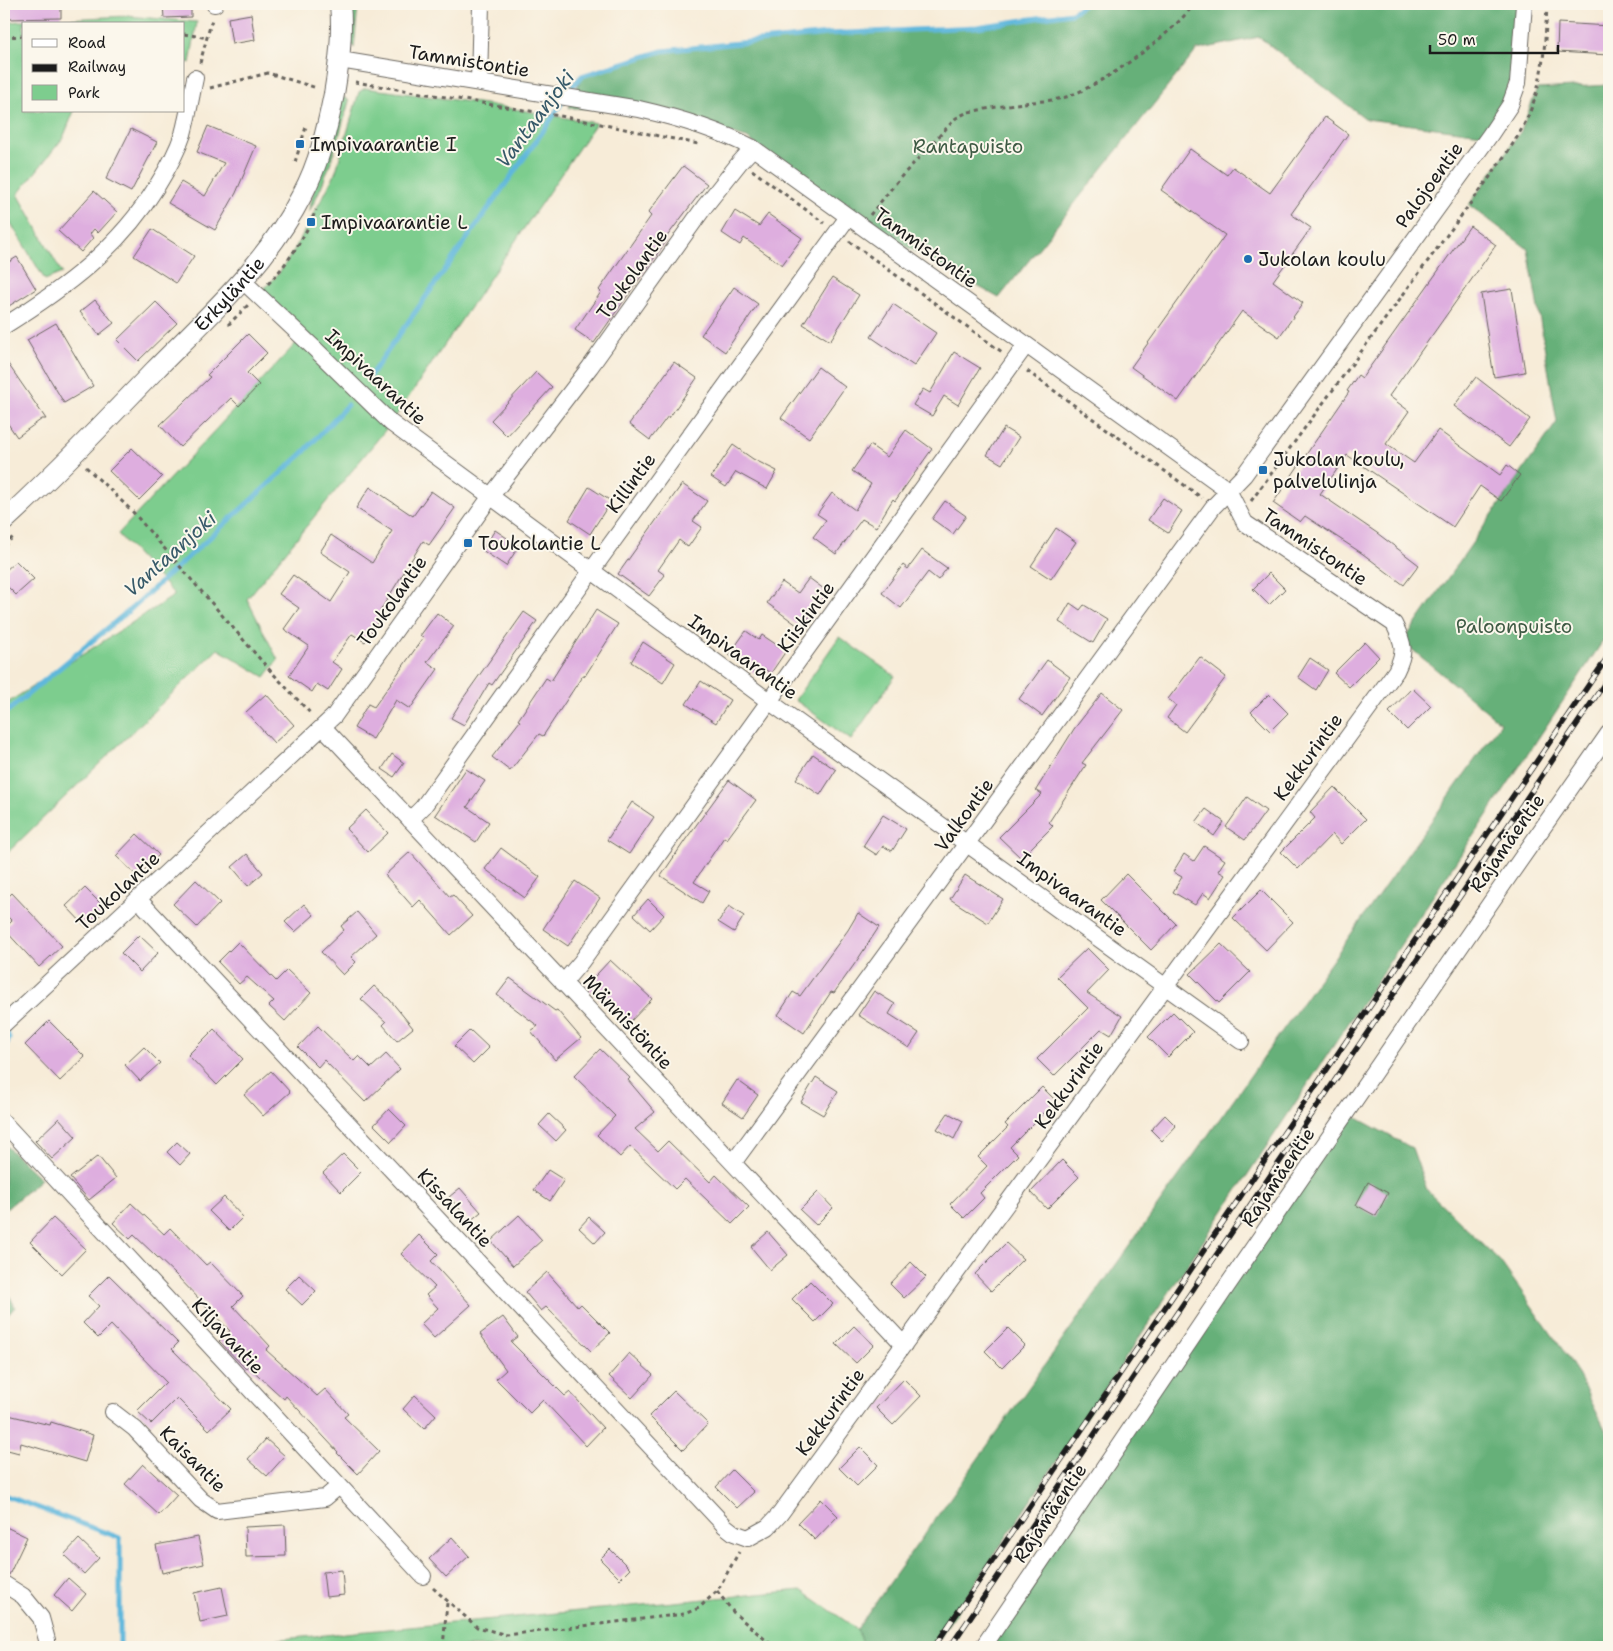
<svg xmlns="http://www.w3.org/2000/svg" width="1613" height="1651" font-family="'Shantell Sans',sans-serif">
	<rect width="100%" height="100%" fill="#fbf7ec"/>
	<filter id="ink" filterUnits="userSpaceOnUse"><feTurbulence type="fractalNoise" baseFrequency=".02" numOctaves="2"/><feDisplacementMap in="SourceGraphic" scale="10" xChannelSelector="R" yChannelSelector="G"/><feConvolveMatrix kernelMatrix="1 2 1 2 8 2 1 2 1" color-interpolation-filters="sRGB"/></filter>
	<filter id="wash" filterUnits="userSpaceOnUse"><feTurbulence type="fractalNoise" baseFrequency=".0096" numOctaves="4" result="noise"/><feDisplacementMap in="SourceGraphic" scale="20" xChannelSelector="R" yChannelSelector="G"/><feGaussianBlur stdDeviation="1.12" result="paint"/><feColorMatrix in="noise" values="0 0 0 0 0 0 0 0 0 0 0 0 0 0 0 0 0 1.4 0 .05"/><feComposite in="paint" operator="in"/></filter>
	<g filter="url(#wash)">
		<rect width="100%" height="100%" fill="#f7ecd8"/>
		<path fill="#7dcd8e" stroke="#4c7455" d="M348,4H358L354,48L348,39Z
			M127,16L197,22L190,63L184,61V24H24V111H74L63,138L18,194L62,273L45,280L4,212V22Z
			M365,88L485,104L596,123L391,423L247,599L278,660L265,677L218,649L4,856V705L175,595L118,534L302,337L258,295L279,273L293,252L330,184L336,171L359,92Z
			M342,97L346,98L349,101C338,140 328,177 309,212L315,184Z
			M839,637L895,676L851,740L795,700Z
			M801,1590L857,1629L863,1647H198Z"/>
		<path fill="#66b079" stroke="#41664a" d="M1085,4H1524L1521,54L1490,135L1366,119L1259,37L1197,50L999,298L867,225L747,138L639,109L569,108L582,76L662,51L828,34L977,27L1072,13Z
			M1609,85V632L933,1647H863L857,1629L1501,723L1403,642L1557,422L1528,249L1469,205L1521,131L1537,89Z
			M1346,1112L1412,1148L1427,1190L1500,1261L1572,1363L1609,1437V1647H983Z
			M4,1144L41,1179L4,1211Z
			M4,1285L15,1307L4,1319Z"/>
		<g fill="none" stroke-linecap="round" stroke-linejoin="round">
			<path stroke="#5fb7dc" stroke-width="5" d="M370,376L548,124L572,87L582,76L662,51L828,34L977,27L1072,13L1085,4
				M4,714L132,608L303,453L347,405
				M4,1049L9,1039L7,1032
				M4,1495L120,1538V1647"/>
		</g>
		<g id="blocks">
			<path fill="#deaedf" d="M5,4H61V18L6,19Z
				M163,4H191V17L164,18Z
				M251,14L255,40L232,44L228,18Z
				M1558,23L1609,26V55L1557,52Z
				M1325,117L1348,134L1291,214L1311,228L1273,281L1303,303L1279,337L1242,311L1178,401L1131,367L1225,235L1161,190L1190,149L1227,175L1233,167L1270,193Z
				M208,126L256,146L236,193L215,230L168,203L181,182L205,196L224,163L197,152Z
				M131,129L157,142L131,192L106,179Z
				M683,166L707,184L665,239L667,240L594,343L575,330L601,292L599,290L651,216L648,213Z
				M94,191L117,212L98,233L94,229L90,234L93,238L81,252L58,231Z
				M735,211L759,226L768,214L802,238L782,265L744,238L740,245L722,233Z
				M1470,226L1496,245L1389,396L1409,411L1386,444L1414,463L1438,430L1500,475L1507,465L1520,475L1501,501L1480,486L1453,527L1347,455L1320,494L1377,533L1419,565L1404,585L1363,554L1305,516L1300,522L1273,503L1349,392L1347,391L1358,375L1362,378Z
				M152,229L194,256L176,283L134,256Z
				M17,257L36,289L4,309V265Z
				M832,278L859,295L830,341L803,324Z
				M734,287L758,304L725,352L701,335Z
				M1512,289L1525,372L1494,377L1481,294Z
				M95,300L114,323L99,335L80,312Z
				M156,302L177,323L138,361L117,340Z
				M893,304L936,333L914,366L871,337Z
				M56,323L93,386L64,403L27,340Z
				M248,334L267,353L247,373L259,385L239,406L231,398L180,447L160,425L210,377L207,375Z
				M954,352L980,368L958,405L944,396L932,416L913,405L923,389L930,393Z
				M4,358L46,419H42L17,437L4,418Z
				M674,362L697,378L669,418L668,416L650,440L629,424Z
				M818,367L845,387L809,438L781,418Z
				M536,372L552,387L507,436L491,420Z
				M1476,377L1530,419L1509,447L1454,406Z
				M1004,428L1019,437L1002,464L987,455Z
				M906,430L932,449L895,501L893,499L876,527L862,519L836,554L813,537L826,520L817,514L832,493L855,510L871,484L852,471L870,445L887,457Z
				M733,445L753,459L777,471L767,489L736,472L726,487L711,477Z
				M132,448L162,477L139,500L109,471Z
				M682,484L707,501L693,521L702,527L688,547L679,540L658,570L665,575L649,596L618,574Z
				M370,487L413,516L431,491L455,508L429,545L423,541L380,611L383,613L365,642L352,634L332,662L342,669L328,691L317,684L312,692L289,676L309,646L284,629L299,608L279,594L293,575L331,602L350,572L320,552L331,535L372,563L392,531L356,508Z
				M589,487L611,501L590,534L569,520Z
				M1163,498L1182,511L1168,533L1148,520Z
				M945,501L966,516L953,534L932,519Z
				M1056,528L1076,542L1051,579L1031,566Z
				M495,530L519,546L506,566L482,550Z
				M922,550L947,568L938,580L928,572L901,608L882,593L903,565L908,569Z
				M16,561L34,579L16,595L4,583V572Z
				M1269,573L1285,589L1269,605L1253,589Z
				M809,578L828,592L801,628L767,603L782,582L798,593Z
				M1070,603L1080,610L1084,605L1107,619L1093,643L1059,622Z
				M596,610L618,624L585,676L583,675L543,736L539,734L510,771L492,757L520,721L518,720L546,678L551,681Z
				M524,612L537,621L492,685L489,683L464,725L451,718L464,697Z
				M437,613L454,626L427,662L438,669L410,709L396,700L373,739L354,728L368,704L374,707L423,638L420,636Z
				M746,631L759,640L762,635L786,651L771,673L764,669L759,676L729,655Z
				M643,642L675,663L663,683L631,662Z
				M1365,642L1379,657L1349,687L1334,673Z
				M1200,657L1226,677L1185,732L1167,718L1176,705L1168,699Z
				M1310,658L1328,670L1316,690L1298,677Z
				M1047,660L1070,677L1042,716L1019,699Z
				M701,681L730,700L716,723L686,704Z
				M1412,688L1431,706L1407,730L1389,712Z
				M1102,693L1123,710L1082,763L1086,765L1049,822L1053,826L1021,858L999,837L1042,794L1036,790L1074,729Z
				M266,694L294,725L274,743L246,712Z
				M1269,694L1288,713L1270,731L1251,712Z
				M392,754L404,763L394,777L382,769Z
				M813,754L836,770L820,795L796,779Z
				M466,769L485,781L467,807L489,822L476,842L435,815Z
				M729,780L756,800L727,839L724,837L694,882L709,891L702,903L661,876L686,839Z
				M1334,787L1366,819L1341,844L1332,834L1298,869L1281,852L1315,818L1310,812Z
				M1247,797L1266,811L1245,840L1226,827Z
				M632,802L654,817L629,854L607,840Z
				M1206,809L1224,822L1214,836L1196,822Z
				M366,810L388,833L368,852L346,829Z
				M883,815L906,829L892,851L883,846L877,855L863,846Z
				M137,834L159,855L138,877L116,856Z
				M1204,846L1225,860L1218,871L1225,875L1210,898L1203,893L1195,905L1173,892L1182,877L1173,872L1184,854L1194,861Z
				M501,848L540,877L525,898L485,869Z
				M410,852L450,897L453,895L472,916L451,935L420,900L413,907L385,875Z
				M247,854L263,873L248,886L232,867Z
				M1126,874L1176,924L1151,950L1101,900Z
				M965,875L1003,899L988,923L950,899Z
				M196,880L220,903L197,927L173,904Z
				M575,881L600,898L568,946L543,929Z
				M85,888L106,909L87,928L66,906Z
				M1261,890L1293,922L1266,950L1233,918Z
				M12,893L62,946L39,967L4,929L12,921L4,913V901Z
				M648,899L664,915L650,930L634,915Z
				M304,904L314,915L295,932L285,922Z
				M729,906L744,916L734,932L718,922Z
				M357,912L376,934L351,957L356,962L343,975L321,952L344,930L341,926Z
				M858,913L879,927L856,962L834,993L831,992L804,1033L778,1015L793,992L800,996L848,930Z
				M139,935L158,953L140,972L121,953Z
				M238,942L276,981L287,970L311,993L285,1021L269,1006L274,1001L247,977L239,984L218,962Z
				M1221,944L1250,972L1219,1003L1190,974Z
				M1087,948L1109,970L1087,993L1122,1016L1111,1035L1101,1029L1054,1076L1037,1059L1088,1008L1057,977Z
				M610,960L652,999L629,1023L616,1008L613,1011L586,986Z
				M510,978L555,1011L557,1010L581,1038L555,1060L531,1031L538,1026L497,995Z
				M374,986L390,1000L413,1028L397,1041L383,1025L386,1022L361,999Z
				M874,991L895,1004L889,1014L919,1033L909,1048L858,1015Z
				M1173,1012L1193,1032L1168,1057L1148,1037Z
				M49,1021L85,1057L60,1081L25,1045Z
				M318,1026L354,1061L359,1056L371,1068L386,1054L400,1069L365,1102L324,1060L318,1067L298,1047Z
				M214,1029L243,1059L217,1085L188,1055Z
				M470,1030L489,1048L473,1064L454,1046Z
				M144,1047L160,1063L140,1081L125,1065Z
				M600,1049L630,1078L628,1080L655,1112L635,1129L658,1151L668,1141L710,1182L716,1175L749,1207L732,1224L685,1179L675,1189L630,1146L620,1157L597,1135L615,1116L574,1076Z
				M271,1071L290,1092L263,1116L244,1095Z
				M816,1077L838,1091L823,1115L801,1102Z
				M737,1080L758,1095L743,1117L722,1103Z
				M1042,1087L1056,1101L1010,1147L1018,1155L980,1193L984,1198L964,1218L950,1204L987,1166L978,1157L1008,1127L1005,1124Z
				M389,1109L406,1126L391,1142L374,1125Z
				M948,1113L963,1121L954,1139L937,1129Z
				M549,1114L566,1130L556,1141L539,1125Z
				M1165,1115L1176,1126L1162,1141L1151,1130Z
				M59,1118L76,1137L52,1159L35,1141Z
				M177,1142L190,1154L180,1165L167,1152Z
				M343,1154L361,1172L341,1192L323,1173Z
				M98,1156L116,1178L89,1200L70,1178Z
				M1062,1160L1079,1177L1047,1209L1031,1192Z
				M548,1170L564,1180L550,1201L534,1190Z
				M1368,1182L1388,1193L1376,1216L1356,1205Z
				M460,1188L481,1212L470,1221L449,1197Z
				M818,1192L833,1208L816,1225L800,1210Z
				M224,1197L243,1217L229,1231L209,1211Z
				M131,1203L164,1234L170,1228L206,1265L210,1262L243,1296L233,1306L270,1346L266,1350L317,1396L325,1389L348,1414L344,1417L379,1451L358,1474L337,1453L338,1452L286,1396L284,1399L248,1366L246,1369L219,1341L230,1331L176,1275L134,1235L130,1239L113,1223Z
				M519,1215L542,1240L513,1266L491,1241Z
				M589,1217L605,1232L595,1243L579,1228Z
				M53,1218L86,1249L62,1274L30,1242Z
				M768,1232L788,1255L770,1270L751,1247Z
				M419,1235L438,1254L431,1261L471,1305L434,1338L421,1324L438,1308L426,1295L435,1287L401,1254Z
				M1006,1243L1023,1259L991,1291L975,1274Z
				M911,1262L926,1277L904,1298L890,1284Z
				M547,1272L578,1307L581,1304L610,1333L591,1351L546,1307L541,1311L525,1292Z
				M109,1275L178,1343L172,1349L231,1409L209,1430L177,1398L151,1424L137,1411L166,1382L111,1325L98,1338L83,1323L99,1306L88,1296Z
				M299,1275L316,1291L302,1305L285,1289Z
				M810,1281L833,1304L815,1322L792,1299Z
				M503,1317L518,1337L511,1342L565,1396L570,1392L603,1428L586,1446L543,1400L530,1413L496,1379L506,1370L480,1334Z
				M854,1326L874,1345L856,1363L836,1344Z
				M1008,1328L1025,1345L1002,1368L985,1351Z
				M629,1353L653,1375L632,1398L609,1376Z
				M904,1379L921,1396L893,1425L876,1408Z
				M674,1391L708,1424L683,1450L649,1416Z
				M415,1395L436,1415L424,1429L403,1409Z
				M4,1414L50,1425L51,1422L93,1435L85,1462L21,1443L19,1453L4,1449Z
				M266,1439L285,1456L267,1476L248,1459Z
				M860,1447L878,1465L857,1486L839,1468Z
				M143,1464L177,1495L159,1515L125,1484Z
				M732,1470L754,1492L737,1508L716,1487Z
				M821,1499L838,1516L815,1540L798,1523Z
				M285,1525L286,1556L246,1557L245,1527Z
				M4,1526L27,1537L9,1575L4,1574Z
				M198,1537L204,1564L162,1573L156,1545Z
				M452,1537L469,1556L446,1577L429,1559Z
				M79,1539L99,1558L84,1574L64,1555Z
				M610,1549L630,1569L620,1579L600,1559Z
				M342,1570L344,1595L326,1597L323,1572Z
				M68,1578L86,1594L72,1611L54,1595Z
				M222,1587L228,1616L200,1622L194,1593Z"/>
		</g>
	</g>
	<g filter="url(#ink)">
		<use href="#blocks" fill-opacity="0" stroke="#69655e" stroke-width="1"/>
		<g fill="none" stroke-linecap="round" stroke-linejoin="round">
			<g stroke="#69655e" stroke-width="18">
				<path id="minor" d="M214,4H215
					M479,82L481,4
					M243,281L314,348L391,423L770,702L1241,1041
					M4,326C65,288 119,248 157,186C167,170 177,152 183,134C188,116 191,97 195,78
					M323,727L904,1345
					M410,820L423,807L592,570L848,217
					M138,899L725,1526L734,1533L748,1538L768,1527L780,1514L1396,671C1406,651 1404,644 1394,624L1245,523L1228,490L753,148C717,129 679,118 639,109L340,60
					M563,983L581,962L1026,345
					M4,1024L334,716L491,496L590,367L705,206L740,162L753,148
					M4,1123L423,1576
					M733,1163L1213,507L1244,475L1490,135L1510,105L1518,83L1524,4
					M113,1412L135,1429L201,1500L217,1511L325,1498L339,1486
					M4,1584L23,1596L41,1618L47,1640
					M983,1647L1227,1286L1509,876L1609,733"/>
			</g>
			<g stroke="#69655e" stroke-width="22">
				<g id="tertiary">
					<path id="s1" d="M4,521C56,473 105,422 154,371C208,316 267,264 302,195C319,164 327,129 334,94C339,64 343,34 340,4"/>
				</g>
			</g>
			<path stroke="#69655e" stroke-width="3" stroke-dasharray="4 4" stroke-linecap="butt" d="M184,34L208,38
				M4,37L24,36
				M200,63L212,19
				M355,82L566,117L698,144
				M210,88L268,73L317,88
				M295,162L307,124
				M752,170L824,223
				M870,215L900,178L956,118L968,112C987,109 1005,105 1024,103C1038,101 1053,101 1066,97C1103,85 1172,35 1194,4
				M849,241L1002,352
				M268,284C288,263 305,237 316,210
				M228,325L248,305
				M1027,371L1202,498
				M86,467L132,511L266,666L312,715
				M1251,501L1492,174C1501,160 1512,147 1520,132C1543,93 1545,48 1547,4
				M4,546L13,537
				M433,1588L477,1627L507,1635L684,1614L699,1608L717,1591L739,1552
				M717,1591L734,1613L774,1647
				M443,1647L447,1603"/>
			<use href="#minor" stroke="#fff" stroke-width="16"/>
			<use href="#tertiary" stroke="#fff" stroke-width="20"/>
			<g stroke="#1c1c1c" stroke-width="5.5">
				<path id="rail" d="M934,1647L1609,655
					M950,1647L1609,677"/>
			</g>
			<use href="#rail" stroke="#fbf7ec" stroke-width="4" stroke-dasharray="11" stroke-linecap="butt"/>
		</g>
	</g>
	<g fill="#1f6fb2" stroke="#fbf7ec" stroke-width="2">
		<rect x="295" y="139" width="10" height="10" rx="2.5"/>
		<rect x="306" y="217" width="10" height="10" rx="2.5"/>
		<circle cx="1248" cy="259" r="5"/>
		<rect x="1258" y="465" width="10" height="10" rx="2.5"/>
		<rect x="463" y="538" width="10" height="10" rx="2.5"/>
	</g>
	<g text-anchor="middle" dominant-baseline="central" stroke-width="4" stroke-linejoin="round" paint-order="stroke">
		<g font-size="19" fill="#1c1c1c" stroke="#fbf7ec">
			<text transform="translate(469 61) rotate(9)">Tammistontie</text>
			<text transform="translate(1429 185) rotate(-54)">Palojoentie</text>
			<text transform="translate(926 248) rotate(36)">Tammistontie</text>
			<text transform="translate(632 274) rotate(-54)">Toukolantie</text>
			<text stroke="none"><textPath href="#s1" startOffset="320">Erkyläntie</textPath></text>
			<text transform="translate(376 377) rotate(43)">Impivaarantie</text>
			<text transform="translate(631 483) rotate(-54)">Killintie</text>
			<text transform="translate(1315 547) rotate(34)">Tammistontie</text>
			<text transform="translate(392 601) rotate(-55)">Toukolantie</text>
			<text transform="translate(806 617) rotate(-54)">Kiiskintie</text>
			<text transform="translate(743 657) rotate(36)">Impivaarantie</text>
			<text transform="translate(1308 757) rotate(-54)">Kekkurintie</text>
			<text transform="translate(964 815) rotate(-54)">Valkontie</text>
			<text transform="translate(1507 843) rotate(-55)">Rajamäentie</text>
			<text transform="translate(118 891) rotate(-43)">Toukolantie</text>
			<text transform="translate(1072 894) rotate(36)">Impivaarantie</text>
			<text transform="translate(628 1022) rotate(47)">Männistöntie</text>
			<text transform="translate(1069 1085) rotate(-54)">Kekkurintie</text>
			<text transform="translate(1278 1177) rotate(-56)">Rajamäentie</text>
			<text transform="translate(455 1208) rotate(47)">Kissalantie</text>
			<text transform="translate(228 1336) rotate(47)">Kiljavantie</text>
			<text transform="translate(830 1412) rotate(-54)">Kekkurintie</text>
			<text transform="translate(193 1459) rotate(45)">Kaisantie</text>
			<text transform="translate(1050 1513) rotate(-56)">Rajamäentie</text>
		</g>
		<g font-size="19" fill="#1c1c1c" stroke="#fbf7ec" text-anchor="start">
			<text x="310" y="144">Impivaarantie I</text>
			<text x="321" y="222">Impivaarantie L</text>
			<text x="1258" y="259">Jukolan koulu</text>
			<text x="1273" y="459">Jukolan koulu,<tspan x="1273" dy="22">palvelulinja</tspan></text>
			<text x="478" y="543">Toukolantie L</text>
		</g>
		<g font-size="19" fill="#3e5a44" stroke="#fbf7ec">
			<text x="968" y="146">Rantapuisto</text>
			<text x="1514" y="626">Paloonpuisto</text>
		</g>
		<g font-size="20" font-style="italic" fill="#375a69" stroke="#fbf7ec">
			<text transform="translate(535 119) rotate(-53)">Vantaanjoki</text>
			<text transform="translate(170 554) rotate(-42)">Vantaanjoki</text>
		</g>
	</g>
	<rect width="1613" height="1651" fill="none" stroke="#fbf7ec" stroke-width="20"/>
	<rect x="22" y="22" width="162" height="90" fill="#fbf7ec" stroke="#a29f99"/>
	<rect x="32" y="39" width="25" height="8" fill="#ffffff" stroke="#a29f99"/>
	<text x="68" y="48" font-size="15" fill="#1c1c1c">Road</text>
	<rect x="32" y="64" width="25" height="8" fill="#1c1c1c" stroke="#a29f99"/>
	<text x="68" y="72" font-size="15" fill="#1c1c1c">Railway</text>
	<rect x="32" y="85" width="25" height="15" fill="#7dcd8e" stroke="#a29f99"/>
	<text x="68" y="98" font-size="15" fill="#1c1c1c">Park</text>
	<path d="M1430 45v8h128v-8" fill="none" stroke="#1c1c1c" stroke-width="2.5"/>
	<text x="1438" y="45" font-size="15" fill="#1c1c1c" stroke="#fbf7ec" stroke-width="4" paint-order="stroke">50 m</text>
</svg>
